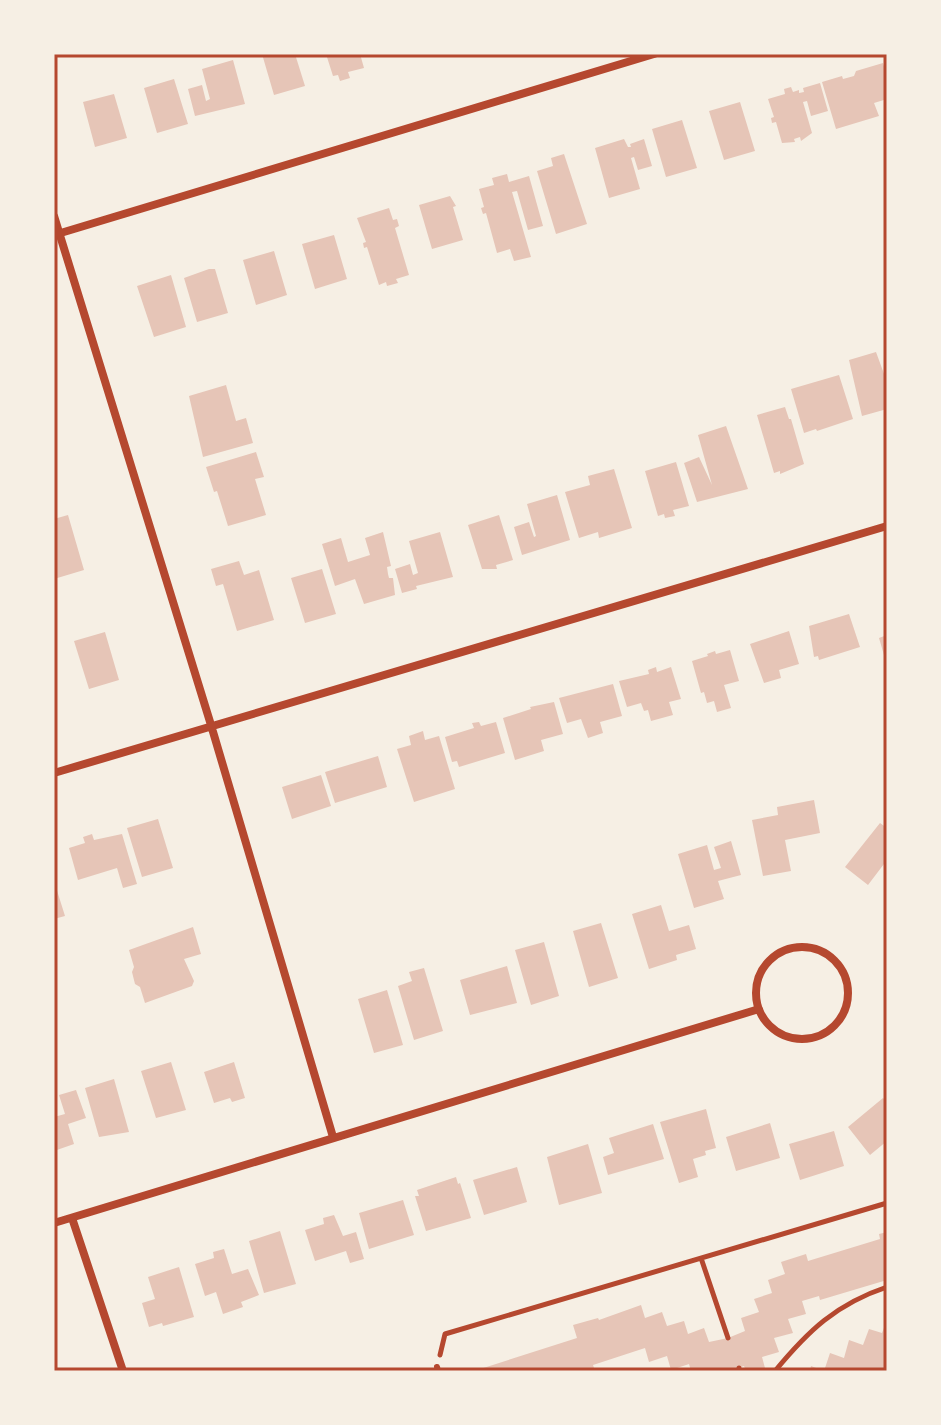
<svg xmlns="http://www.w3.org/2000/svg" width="941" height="1425" font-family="Cabin,sans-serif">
	<rect width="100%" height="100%" fill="#f6efe4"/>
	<path fill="#e6c5b7" d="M262,54H295L305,86L274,95Z
		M326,54H360L364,68L348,72L350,78L340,81L338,75L333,76Z
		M233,60L245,104L195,116L188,89L202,85L206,101L210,99L202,69Z
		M883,63L887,76V99L874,103L879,116L836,129L822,82L842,76L843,79L854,76L856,71Z
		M174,79L188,124L157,133L144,88Z
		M820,83L828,111L811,116L807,101L803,102L812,133L801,141L800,137L794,139L795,142L782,143L776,122L772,123L771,118L774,117L768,99L785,94L784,89L791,87L793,92L799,90V93L804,92L803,88Z
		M114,94L127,138L95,147L83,102Z
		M740,102L755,151L724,160L709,111Z
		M682,120L697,168L666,177L652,129Z
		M624,139L628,147H631L630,144L644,139L652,166L638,170L634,157L631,158L640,189L609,198L595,148Z
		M564,154L587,224L556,234L537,171L553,166L551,158Z
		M507,174L509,182L529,176L543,226L528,230L517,191L512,192L531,257L514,261L510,249L497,253L486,213L483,214L481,208L484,207L479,189L494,185L492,178Z
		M450,196L456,206L453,207L463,240L432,249L419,205Z
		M389,208L393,220L397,219L399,226L395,228L409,275L396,279L398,283L387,286L386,282L379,285L367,247L364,248L363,243L366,242L357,218Z
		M334,235L347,279L315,289L302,244Z
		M274,251L287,295L256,305L243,260Z
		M209,269H215L228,313L197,322L184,278Z
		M171,275L186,327L154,337L137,286Z
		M876,352L887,382V409L862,416L849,360Z
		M839,375L853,419L817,431L816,429L804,433L791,389Z
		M226,385L236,421L246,418L253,443L203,457L189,396Z
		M785,407L789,419H791L804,464L780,474V471L774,473L757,415Z
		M726,426L748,489L697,502L684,463L699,457L712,485L698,435Z
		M256,452L264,477L255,479L266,515L228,526L217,491L214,492L206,467Z
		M676,462L689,506L673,510L675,516L665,518L664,514L658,516L645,471Z
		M614,469L632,528L599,538L598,532L579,538L565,492L590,485L588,476Z
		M557,495L570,540L522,555L514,527L529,522L534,537L536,536L527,504Z
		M68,515L84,570L54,579V519Z
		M499,515L513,560L496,565L497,569H482L468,525Z
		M383,532L391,566L387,567L388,574L389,578H393L395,595L364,604L355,579L335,586L322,544L341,538L348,562L370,555L365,538Z
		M440,532L453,577L416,586L417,589L402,593L395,569L410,564L413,575L418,573L409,541Z
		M239,561L244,575L259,570L274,620L237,631L223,584L216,586L211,569Z
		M322,569L336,614L305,623L291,578Z
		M849,614L860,647L819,660L818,656L814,657L809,626Z
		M789,631L799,664L779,670L781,678L764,683L750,644Z
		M105,632L119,680L89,689L74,641Z
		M887,635V662H886L879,638Z
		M730,650L739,681L724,685L731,708L717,712L714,701L707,703L704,692L701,693L692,661L708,656L707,654L715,651L716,654Z
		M656,667L657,672L671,667L681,699L669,702L673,715L651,721L648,710L644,711L641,703L627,707L619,681L649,674L648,670Z
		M613,684L622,716L600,722L603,733L588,738L581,719L567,723L559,698Z
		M554,702L563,734L541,740L544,751L515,760L503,718L531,709L530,707Z
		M479,722L481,726L496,722L505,753L459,767L457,761L452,762L445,737L474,728L472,723Z
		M423,731L425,740L439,736L455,789L414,802L397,749L411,745L409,736Z
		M378,756L387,787L335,803L325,772Z
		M321,775L331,806L292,819L282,787Z
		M814,800L820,833L785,840L791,871L763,876L752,820L778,815L777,807Z
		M158,819L173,868L142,877L127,828Z
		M880,823L887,828V860L868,885L845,867Z
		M92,834L94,840L122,834L137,884L123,888L117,868L78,880L69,848L85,843L83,837Z
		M731,841L741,875L718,881L724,899L694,908L678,854L707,845L714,870L721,868L714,847Z
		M54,881L65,916L54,919Z
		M661,905L669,931L689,925L696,949L676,955L677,960L649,969L632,914Z
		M601,923L618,978L589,987L573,931Z
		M193,927L201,954L184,959L194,981L192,986L145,1003L140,987L135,984L132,972L134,967L129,950Z
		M544,942L559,996L531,1005L515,950Z
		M507,966L517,1003L470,1015L460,980Z
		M424,968L443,1031L414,1040L398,986L412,981L409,972Z
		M387,990L403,1045L374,1053L358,999Z
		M171,1062L186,1110L156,1118L141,1071Z
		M234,1062L245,1098L232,1102L230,1098L214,1103L204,1072Z
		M114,1079L129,1132L99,1137L85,1088Z
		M76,1090L86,1118L68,1124L74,1144L54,1151V1117L65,1114L59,1095Z
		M883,1098L887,1102V1141L870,1155L848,1127Z
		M706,1109L716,1148L705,1151L706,1155L693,1159L698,1177L679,1183L660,1122Z
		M770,1123L780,1158L736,1171L726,1137Z
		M653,1124L664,1159L608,1175L603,1157L614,1153L609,1138Z
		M834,1131L844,1166L800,1180L789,1144Z
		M588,1144L602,1193L559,1205L547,1157Z
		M517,1167L527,1202L484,1215L473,1180Z
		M456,1177L458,1184L460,1183L471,1218L426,1231L415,1196H419L417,1190Z
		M403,1200L414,1235L369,1249L359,1213Z
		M334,1215L343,1236L356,1232L364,1259L350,1263L346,1251L315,1261L305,1230L324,1224L323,1218Z
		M280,1231L296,1284L264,1293L249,1241Z
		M887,1232V1280L820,1300L819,1296L802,1301L806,1314L788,1319L793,1333L774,1338L779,1352L762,1357L765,1368L754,1371H746L744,1366L729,1371H691L689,1364L671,1370L667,1356L649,1362L645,1348L593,1365L595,1371H474L577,1338L573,1325L598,1318L599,1320L641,1305L645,1318L662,1312L667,1326L684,1321L688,1334L704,1328L709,1342L728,1338L745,1331L741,1318L759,1312L754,1299L772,1293L768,1280L785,1274L781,1262L806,1254L808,1261L880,1239L879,1234Z
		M224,1249L232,1274L248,1269L259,1295L241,1302L243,1307L223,1314L216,1292L205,1296L195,1264L214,1258L213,1252Z
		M179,1267L194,1317L163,1326L162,1323L149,1327L142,1303L155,1299L148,1277Z
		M887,1320V1371H810L811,1366L824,1371L830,1353L844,1358L849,1340L863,1345L869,1329L882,1333Z"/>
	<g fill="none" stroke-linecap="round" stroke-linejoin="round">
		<path stroke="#b5482f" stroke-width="5" d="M701,1258L728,1338
			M440,1355L445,1334L887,1203
			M739,1368V1371
			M775,1371C808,1331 836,1304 887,1287"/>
		<path stroke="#b5482f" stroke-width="6" d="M437,1367L438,1371"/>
		<path stroke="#b5482f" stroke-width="8" d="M54,216L211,725L333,1137
			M54,235L654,54
			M54,773L887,526
			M756 993a46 46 0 1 1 92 0a46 46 0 1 1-92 0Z
			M72,1218L123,1371
			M54,1223L759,1009"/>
	</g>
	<rect width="941" height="1425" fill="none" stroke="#f6efe4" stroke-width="112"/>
	<rect x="56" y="56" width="829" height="1313" fill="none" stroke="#b5482f" stroke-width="3"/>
</svg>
